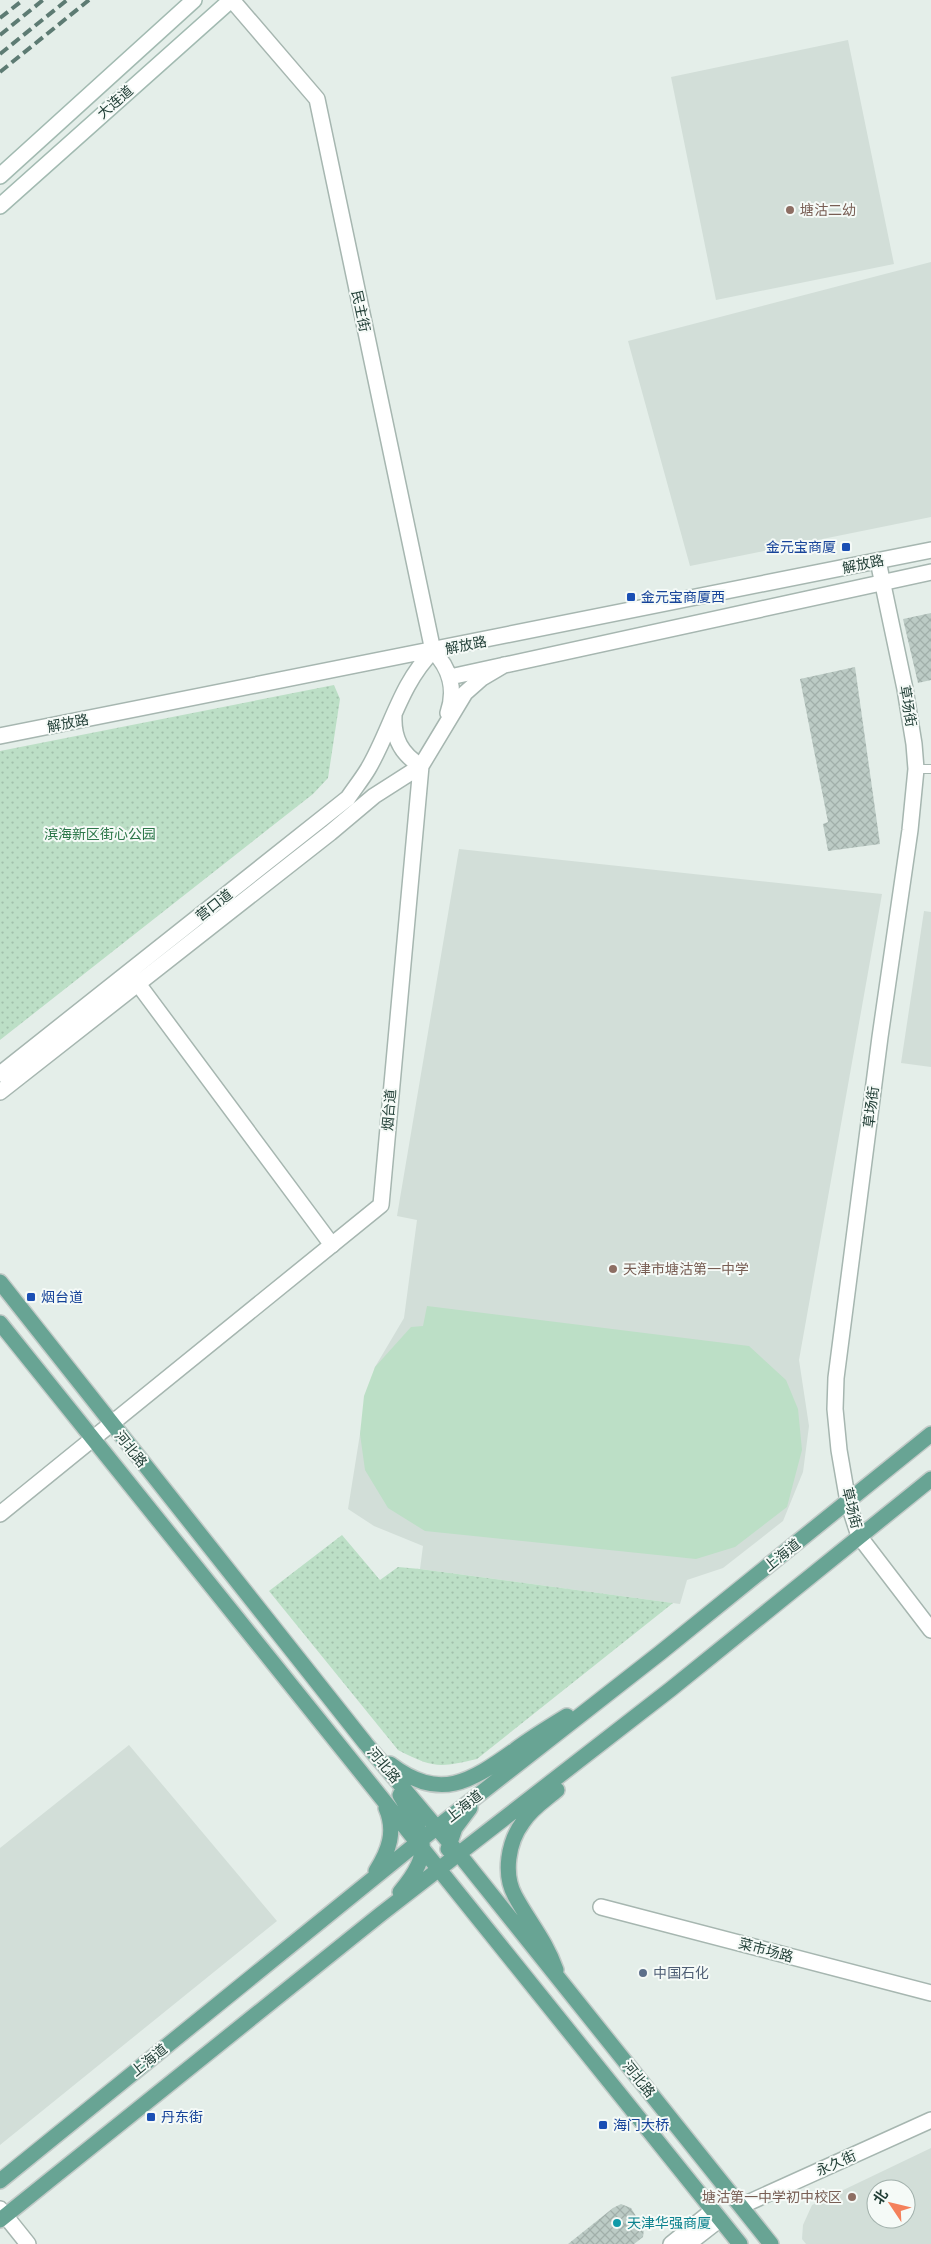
<svg xmlns="http://www.w3.org/2000/svg" width="931" height="2244" font-family="Montserrat,'Noto Sans SC',sans-serif">
	<defs>
		<pattern id="green-dots" width="8" height="8" patternUnits="userSpaceOnUse" patternTransform="scale(1.25)"><rect width="8" height="8" fill="#bcdfc6"/><path d="M2 2h.1M6 6h.1" fill="none" stroke="#a1c0ab" stroke-width="1.8" stroke-linecap="round"/></pattern>
		<pattern id="building-cross-hatch" width="8" height="8" patternUnits="userSpaceOnUse" patternTransform="scale(1.25)"><rect width="8" height="8" fill="#bccbc5"/><path d="M0 0l8 8M0 8l8-8" fill="none" stroke="#a1afaa"/></pattern>
	</defs>
	<rect width="100%" height="100%" fill="#e4eee9"/>
	<path fill="#d2ded8" fill-rule="evenodd" d="M848,40L894,264L716,300L671,77Z
		M931,262V517L690,566L628,341Z
		M459,849L882,894L799,1360L809,1426L803,1472L783,1521L723,1568L687,1580L680,1604L420,1569L423,1546L374,1526L348,1509L360,1434L375,1367L404,1318L417,1220L397,1216Z
		M924,911L931,912V1067L901,1063Z
		M129,1745L277,1921L0,2145V1848Z
		M931,2148V2244H806L802,2239L803,2225L812,2205ZM876,2189H906V2219H876Z"/>
	<path fill="url(#green-dots)" d="M334,685L340,699L328,778L313,794L0,1040V751Z
		M342,1535L380,1580L398,1567L420,1569L673,1603L477,1759C439,1768 433,1768 398,1750L269,1591Z"/>
	<path fill="#bcdfc6" d="M427,1306L749,1346L786,1380L798,1409L802,1450L787,1507L735,1547L696,1559L425,1531L388,1508L365,1470L360,1434L364,1396L375,1367L411,1327L423,1326Z"/>
	<path fill="url(#building-cross-hatch)" d="M931,613V680L918,683L903,619Z
		M855,667L880,844L828,851L823,824L828,822L800,679Z
		M621,2204L631,2208L644,2229L643,2237L634,2244H568L613,2208Z"/>
	<g fill="none" stroke-linecap="round" stroke-linejoin="round">
		<g stroke="#a6b6b0" stroke-width="10">
			<path id="service" d="M916,769H931"/>
		</g>
		<g stroke="#a6b6b0" stroke-width="18">
			<path id="minor" d="M878,561L905,689L914,744L916,769L910,830L880,1037L836,1378L835,1409L839,1450L848,1502L859,1536L931,1630
				M130,973L332,1245
				M601,1907L931,1993"/>
		</g>
		<g stroke="#a6b6b0" stroke-width="18">
			<path id="tertiary" d="M232,0L317,99L433,651
				M433,651C450,668 456,690 448,713
				M450,677L931,572
				M394,716C393,738 401,754 421,766
				M0,736L931,550
				M0,1074L348,798C354,789 362,779 368,769C391,730 400,684 433,651
				M0,1092L330,833L374,796L421,766
				M0,1514L381,1205L421,766L465,693L482,678L504,665
				M741,2206L931,2120
				M0,2209L28,2244
				M671,2244L712,2211
				M688,2244L719,2220"/>
		</g>
		<g stroke="#a2bab1" stroke-width="18">
			<path id="secondary" d="M0,176L194,0
				M0,206L231,0"/>
		</g>
		<g stroke="#c1cac7" stroke-width="18">
			<path id="primary" d="M0,1282L366,1744L459,1854L771,2244
				M0,1323L740,2244
				M390,1764C440,1802 470,1782 515,1750C531,1738 549,1727 567,1716
				M400,1795C425,1836 434,1852 400,1892
				M448,1849L455,1828L470,1808
				M376,1871C389,1851 396,1831 386,1808
				M556,1970C546,1941 529,1922 515,1896C503,1874 508,1842 523,1822C531,1809 545,1800 557,1790
				M0,2181L417,1843L660,1653L931,1434
				M0,2220L381,1914L671,1689L931,1479"/>
		</g>
		<use href="#service" stroke="#fff" stroke-width="8"/>
		<use href="#minor" stroke="#fff" stroke-width="15"/>
		<use href="#tertiary" stroke="#fff" stroke-width="15"/>
		<use href="#secondary" stroke="#fff" stroke-width="15"/>
		<use href="#primary" stroke="#68a494" stroke-width="15"/>
		<path stroke="#5d7b73" stroke-width="4" stroke-dasharray="10 5" stroke-linecap="butt" d="M0,18L23,0
			M0,35L43,0
			M0,54L67,0
			M0,72L89,0"/>
	</g>
	<g fill="#8d6e63" stroke="#f5faf7" stroke-width="2">
		<circle cx="790" cy="210" r="5"/>
		<circle cx="613" cy="1269" r="5"/>
		<circle cx="852" cy="2197" r="5"/>
	</g>
	<g fill="#1a4fb4" stroke="#f5faf7" stroke-width="2">
		<rect x="841" y="542" width="10" height="10" rx="2.5"/>
		<rect x="626" y="592" width="10" height="10" rx="2.5"/>
		<rect x="26" y="1292" width="10" height="10" rx="2.5"/>
		<rect x="146" y="2112" width="10" height="10" rx="2.5"/>
		<rect x="598" y="2120" width="10" height="10" rx="2.5"/>
	</g>
	<circle fill="#5c6f8a" stroke="#f5faf7" stroke-width="2" cx="643" cy="1973" r="5"/>
	<circle fill="#0f9aa8" stroke="#f5faf7" stroke-width="2" cx="617" cy="2223" r="5"/>
	<g text-anchor="middle" dominant-baseline="central" stroke-width="4" stroke-linejoin="round" paint-order="stroke">
		<g font-size="14" fill="#234038" stroke="#f5faf7">
			<text transform="translate(115 102) rotate(-41)">大连道</text>
			<text transform="translate(361 311) rotate(78)">民主街</text>
			<text transform="translate(863 564) rotate(-12)">解放路</text>
			<text transform="translate(466 645) rotate(-11)">解放路</text>
			<text transform="translate(908 706) rotate(80)">草场街</text>
			<text transform="translate(68 723) rotate(-11)">解放路</text>
			<text transform="translate(214 905) rotate(-38)">营口道</text>
			<text transform="translate(871 1107) rotate(-83)">草场街</text>
			<text transform="translate(389 1110) rotate(-85)">烟台道</text>
			<text transform="translate(131 1449) rotate(51)">河北路</text>
			<text transform="translate(852 1508) rotate(76)">草场街</text>
			<text transform="translate(782 1555) rotate(-39)">上海道</text>
			<text transform="translate(384 1765) rotate(50)">河北路</text>
			<text transform="translate(464 1806) rotate(-38)">上海道</text>
			<text transform="translate(766 1950) rotate(15)">菜市场路</text>
			<text transform="translate(149 2060) rotate(-39)">上海道</text>
			<text transform="translate(639 2079) rotate(51)">河北路</text>
			<text transform="translate(836 2163) rotate(-24)">永久街</text>
		</g>
		<g font-size="14" fill="#785e54" stroke="#f5faf7" text-anchor="start">
			<text x="800" y="210">塘沽二幼</text>
			<text x="623" y="1269">天津市塘沽第一中学</text>
			<text x="842" y="2197" text-anchor="end">塘沽第一中学初中校区</text>
		</g>
		<g font-size="14" fill="#164399" stroke="#f5faf7" text-anchor="start">
			<text x="836" y="547" text-anchor="end">金元宝商厦</text>
			<text x="641" y="597">金元宝商厦西</text>
			<text x="41" y="1297">烟台道</text>
			<text x="161" y="2117">丹东街</text>
			<text x="613" y="2125">海门大桥</text>
		</g>
		<g font-size="14" fill="#2c7749" stroke="#f5faf7">
			<text x="100" y="834">滨海新区街心公园</text>
		</g>
		<g font-size="14" fill="#4e5e75" stroke="#f5faf7" text-anchor="start">
			<text x="653" y="1973">中国石化</text>
		</g>
		<g font-size="14" fill="#0d838f" stroke="#f5faf7" text-anchor="start">
			<text x="627" y="2223">天津华强商厦</text>
		</g>
	</g>
	<g transform="translate(891 2204) rotate(305)"><circle r="24" fill="#f5faf7" stroke="#a1b0ab"/>
	<path d="M0-4L9 19L0 12L-9 19Z" fill="#f4805b"/>
	<text y="-8" font-size="14" font-weight="bold" text-anchor="middle" fill="#234038">北</text>
	</g>
</svg>
